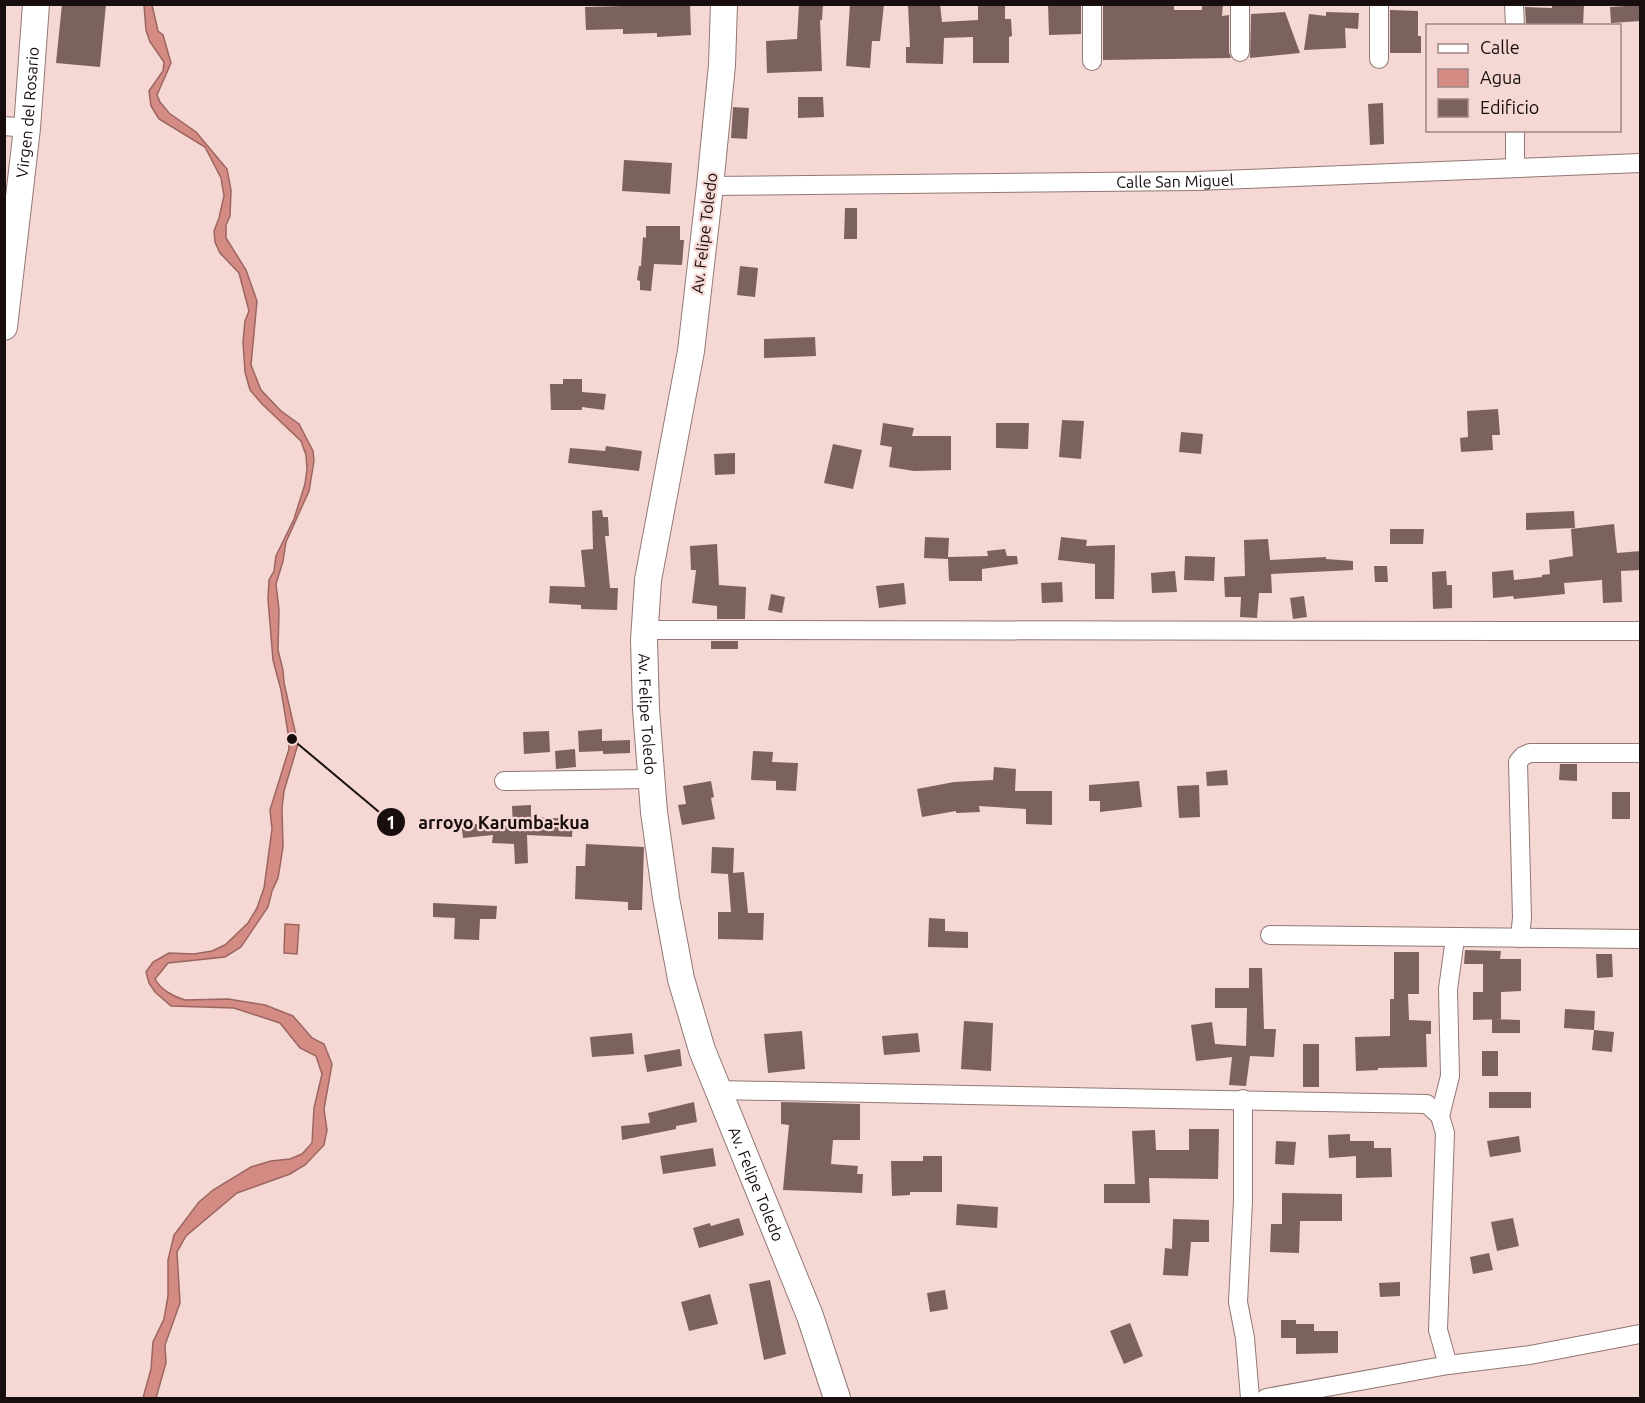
<svg xmlns="http://www.w3.org/2000/svg" width="1645" height="1403" font-family="Ubuntu,sans-serif">
	<rect width="100%" height="100%" fill="#f5d7d3"/>
	<path fill="#d48b84" stroke="#9c6660" stroke-width="1.5" d="M152,5L158,31L163,35L171,63L157,95L160,102L169,113L196,132L227,169L231,190L230,216L226,225V238L246,270L257,301L251,365L261,390L281,411L299,424L313,451L314,461L309,491L286,542L283,561L276,584L279,610L278,650L283,670L284,683L298,744L284,791L282,808L283,847L278,878L272,891L268,907L241,947L225,957L168,963L155,979C161,990 174,997 185,1000L228,999L265,1005L293,1016L312,1038L324,1044L332,1064L324,1109L327,1130L324,1145L305,1165L290,1174L237,1193L186,1236L177,1252L180,1303L165,1345L166,1363L156,1398H143L151,1369L153,1342L164,1319L168,1296V1260L174,1235L199,1202L213,1190L251,1167L271,1161L290,1159L302,1154L312,1143L314,1108L322,1074L316,1056L300,1048L280,1023L234,1008L171,1006L155,992L149,983L146,972L153,962L169,953L194,954L212,951L225,945L248,923L257,908L264,888L272,829L270,810L289,749L288,733L281,690L273,660L268,599L269,580L274,571L276,556L294,519L305,484L307,469L306,455L301,441L262,404L250,390L245,372L243,342L245,321L249,311L239,273L220,253L215,242L214,231L219,218L224,196L221,178L205,147L159,119L151,106L149,91L163,71L164,62L150,42L146,30L144,5Z
		M285,924L299,925L297,954L284,953Z"/>
	<path fill="#7b625f" d="M62,4H106L100,67L56,63Z
		M622,4H690L691,35L657,37V33L623,34V29L586,30L585,7L622,6Z
		M799,4H823L822,20H820L822,71L767,73L766,41L797,39Z
		M850,4H884L880,41H872L870,68L846,66Z
		M908,4H940L942,22L978,20V4H1005V19H1011L1012,36L1009,37V63H973V37L944,38L943,64L906,63V47H910Z
		M1048,4H1081V34L1049,35Z
		M1103,4H1174V10H1202V4H1223L1222,16L1229,15V52L1231,58L1103,60Z
		M1552,4H1584L1583,26L1526,24L1525,7L1552,8Z
		M1641,5V21L1611,23L1610,7Z
		M1390,10L1418,11V36H1421V53H1390Z
		M1285,12L1300,53L1250,58L1251,14Z
		M1326,12L1359,13L1358,29L1345,28L1346,48L1304,50L1309,14L1326,16Z
		M798,97H823L824,117L798,118Z
		M1383,103L1384,144L1370,145L1368,104Z
		M733,107L749,108L747,139L731,138Z
		M624,160L672,163L670,194L622,191Z
		M845,208H857V239H844Z
		M646,226H680V240H684L682,265L654,264L651,291L640,290V281L637,280L639,266H641L643,237L646,238Z
		M740,266L758,268L755,297L737,295Z
		M815,337L816,356L764,358V339Z
		M563,379H582V392L606,394L604,410L582,407V410H551L550,384H563Z
		M1498,409L1500,435H1492L1493,450L1461,452L1460,438L1468,437L1467,411Z
		M1062,420L1084,421L1081,459L1059,457Z
		M883,423L914,428L912,436H951V470L914,471L889,467L892,447L880,445Z
		M996,423H1029L1028,449L996,448Z
		M1181,432L1203,434L1201,454L1179,452Z
		M833,444L862,450L853,489L824,483Z
		M606,446L642,451L639,471L568,463L570,448L605,451Z
		M735,453V474L715,475L714,454Z
		M602,510L603,517H608L609,536H605L610,588H618L617,610L581,609V605L549,603L550,586L585,587L581,550L593,549L592,511Z
		M1574,511L1575,528L1526,530V513Z
		M1614,524L1617,553L1641,551V570L1621,571L1622,602L1603,603L1602,580L1564,583L1565,594L1514,599L1513,596L1493,598L1492,572L1513,570L1514,580L1542,577V575L1550,574L1549,560L1573,556L1571,529Z
		M1390,529H1424L1423,544H1390Z
		M925,537L949,538L948,557L988,556L987,551L1005,549L1007,556H1017L1018,564L982,569V581H949L948,559L924,558Z
		M1061,537L1087,540L1086,546L1115,545L1114,599H1095V564L1058,560Z
		M1268,539L1270,560L1326,557V559L1353,561V570L1271,574L1272,593H1259L1257,618L1240,617L1241,597H1225L1224,577L1245,576L1244,540Z
		M717,544L719,585L746,587L745,619H717V606L692,603L696,570H691L690,546Z
		M1185,556L1215,557L1214,581L1184,580Z
		M1374,566H1387L1388,582H1375Z
		M1175,571L1177,592L1152,593L1151,573Z
		M1446,571L1447,585H1452V608L1433,609L1432,572Z
		M1062,582L1063,602L1042,603L1041,583Z
		M904,583L906,604L879,608L876,586Z
		M771,594L785,597L782,613L768,610Z
		M1304,596L1307,617L1293,619L1290,598Z
		M711,641H738V649H711Z
		M602,729V741L630,740V753L603,754V751L579,752L578,731Z
		M549,731L550,752L524,754L523,732Z
		M575,749L576,767L556,769L555,751Z
		M753,751L773,752L772,762L798,763L796,791L776,790V781L751,780Z
		M1560,764H1577V781L1559,780Z
		M994,767L1016,769L1015,791H1052V825L1026,824V809L979,806L980,812L956,813V811L922,817L917,789L954,782L993,780Z
		M1227,770L1228,785L1207,786L1206,772Z
		M711,781L714,797L711,798L715,819L682,825L678,805L686,804L683,786Z
		M1139,781L1142,807L1100,812V801H1089V785Z
		M1199,785L1200,817L1179,818L1177,786Z
		M1612,792H1630V819H1612Z
		M531,805V817L573,819L572,837L527,835L528,863L515,864L514,844L492,843L493,835L463,838L461,822L474,820V824L513,826L512,806Z
		M586,844L644,847L642,910H628V902L575,899L576,866H585Z
		M712,847L734,848L733,873L744,872L748,913H764L763,940L718,939V912H731L728,874L711,873Z
		M433,903L497,906L496,919H480L479,940L454,939L455,918L433,917Z
		M929,918L945,919V931L968,932V948L928,947Z
		M1465,950L1501,951L1500,959H1521V991L1501,992V1019L1473,1020V992H1483V964H1464Z
		M1394,952H1419V994H1408L1409,1020L1431,1021V1034H1426L1427,1067L1378,1068V1070L1356,1071L1355,1037L1390,1036V999H1394Z
		M1596,954H1612L1613,977L1597,978Z
		M1249,968H1262L1264,1029H1276L1274,1057L1250,1056L1246,1086L1229,1085L1232,1057L1196,1061L1191,1025L1212,1022L1215,1044L1246,1046L1247,1008H1215V988H1249Z
		M1565,1009L1595,1011L1594,1030L1564,1028Z
		M1492,1019L1520,1020V1033H1492Z
		M964,1021L993,1023L991,1071L961,1069Z
		M1594,1030L1614,1032L1612,1052L1592,1050Z
		M802,1031L805,1069L768,1073L764,1034Z
		M632,1033L634,1054L592,1057L590,1037Z
		M918,1033L920,1052L884,1055L882,1036Z
		M1303,1044H1319V1087H1303Z
		M680,1049L682,1066L647,1072L644,1055Z
		M1482,1051H1498V1076H1482Z
		M1489,1092H1531V1108H1489Z
		M694,1102L697,1122L676,1126V1129L622,1140L621,1126L650,1123L648,1113Z
		M781,1102L860,1104V1140H833L831,1164L858,1166L857,1174H863L862,1193L783,1190L789,1125L781,1124Z
		M1189,1129H1219L1218,1179L1149,1178L1150,1203H1104V1184H1135L1132,1131L1155,1130L1156,1150H1189Z
		M1350,1134V1141H1374V1148H1391L1392,1177L1356,1178V1156L1329,1158L1328,1135Z
		M1519,1136L1521,1152L1490,1157L1487,1141Z
		M1276,1141L1296,1142L1294,1165L1275,1164Z
		M713,1148L716,1166L663,1174L660,1156Z
		M923,1156H942V1192H910V1195L892,1196L891,1161H923Z
		M1282,1193L1342,1194V1221H1300L1299,1253L1270,1252L1271,1224H1282Z
		M957,1204L998,1207L997,1228L956,1225Z
		M739,1218L744,1235L699,1248L693,1228L710,1223L711,1226Z
		M1513,1218L1519,1246L1497,1251L1491,1222Z
		M1173,1219L1209,1220V1242H1191L1188,1276L1163,1275L1165,1248L1172,1249Z
		M1489,1253L1493,1270L1473,1274L1470,1257Z
		M770,1280L786,1354L764,1360L749,1284Z
		M1400,1282V1296L1380,1297L1379,1283Z
		M945,1290L948,1309L930,1312L927,1293Z
		M710,1294L718,1324L689,1331L681,1302Z
		M1281,1320H1296V1324H1314V1331H1338V1353L1296,1354V1338H1281Z
		M1130,1323L1143,1356L1124,1364L1110,1331Z"/>
	<g fill="none" stroke-linecap="round" stroke-linejoin="round">
		<g stroke="#927874" stroke-width="20">
			<g id="street">
				<path d="M1092,4V61"/>
				<path d="M1379,4V59"/>
				<path d="M1514,4L1515,26"/>
				<path d="M1240,52V4"/>
				<path d="M4,126L27,128"/>
				<path d="M1515,130V168"/>
				<path id="s1" d="M710,186L1196,181L1640,163"/>
				<path d="M644,630L1640,631"/>
				<path d="M504,781L651,779"/>
				<path d="M1270,935L1640,939"/>
				<path d="M1520,938L1522,917L1518,762L1523,756L1530,753H1640"/>
				<path d="M718,1090L1427,1104L1440,1116L1445,1133L1438,1330L1448,1365"/>
				<path d="M1243,1099V1201L1238,1302L1245,1338L1250,1398"/>
				<path d="M1440,1116L1450,1076L1448,989L1455,938"/>
				<path d="M1266,1398L1448,1365L1530,1355L1640,1334"/>
			</g>
		</g>
		<g stroke="#927874" stroke-width="28">
			<g id="secondary">
				<path id="s2" d="M724,4L722,65L710,186L691,351L648,580L644,640L646,709L654,812L666,898L681,979L702,1050L810,1316L837,1398"/>
				<path id="s3" d="M4,327L27,128L36,4"/>
			</g>
		</g>
		<use href="#street" stroke="#fff" stroke-width="18"/>
		<use href="#secondary" stroke="#fff" stroke-width="26"/>
	</g>
	<g text-anchor="middle" dominant-baseline="central" stroke-width="4.5" stroke-linejoin="round" paint-order="stroke">
		<g font-size="16" fill="#180e0d" stroke="#f5d7d3">
			<text stroke="none"><textPath href="#s3" startOffset="216">Virgen del Rosario</textPath></text>
			<text stroke="none"><textPath href="#s1" startOffset="465">Calle San Miguel</textPath></text>
			<text transform="translate(704 233) rotate(-83)">Av. Felipe Toledo</text>
			<text stroke="none"><textPath href="#s2" startOffset="716">Av. Felipe Toledo</textPath></text>
			<text stroke="none"><textPath href="#s2" startOffset="1202">Av. Felipe Toledo</textPath></text>
		</g>
	</g>
	<path fill="none" stroke="#180e0d" stroke-width="2" d="M292 739L391 822"/>
	<g fill="#180e0d" stroke="#f5d7d3" stroke-width="2">
		<circle cx="292" cy="739" r="6"/>
		<circle cx="391" cy="822" r="15"/>
	</g>
	<g font-size="18" text-anchor="middle" font-weight="bold" fill="#fff">
		<text x="391" y="829">1</text>
	</g>
	<g font-size="18" text-anchor="middle" font-weight="bold" fill="#180e0d" stroke="#f5d7d3" stroke-width="4.5" stroke-linejoin="round" paint-order="stroke">
		<text x="504" y="829">arroyo Karumba-kua</text>
	</g>
	<rect width="1645" height="1403" fill="none" stroke="#180e0d" stroke-width="12"/>
	<rect x="1426" y="24" width="195" height="108" fill="#f5d7d3" stroke="#9d8784" stroke-width="1.5"/>
	<rect x="1438" y="44" width="30" height="9" fill="#ffffff" stroke="#9d8784" stroke-width="1.5"/>
	<text x="1480" y="54" font-size="18" fill="#180e0d">Calle</text>
	<rect x="1438" y="69" width="30" height="18" fill="#d48b84" stroke="#9d8784" stroke-width="1.5"/>
	<text x="1480" y="84" font-size="18" fill="#180e0d">Agua</text>
	<rect x="1438" y="99" width="30" height="18" fill="#7b625f" stroke="#9d8784" stroke-width="1.5"/>
	<text x="1480" y="114" font-size="18" fill="#180e0d">Edificio</text>
</svg>
